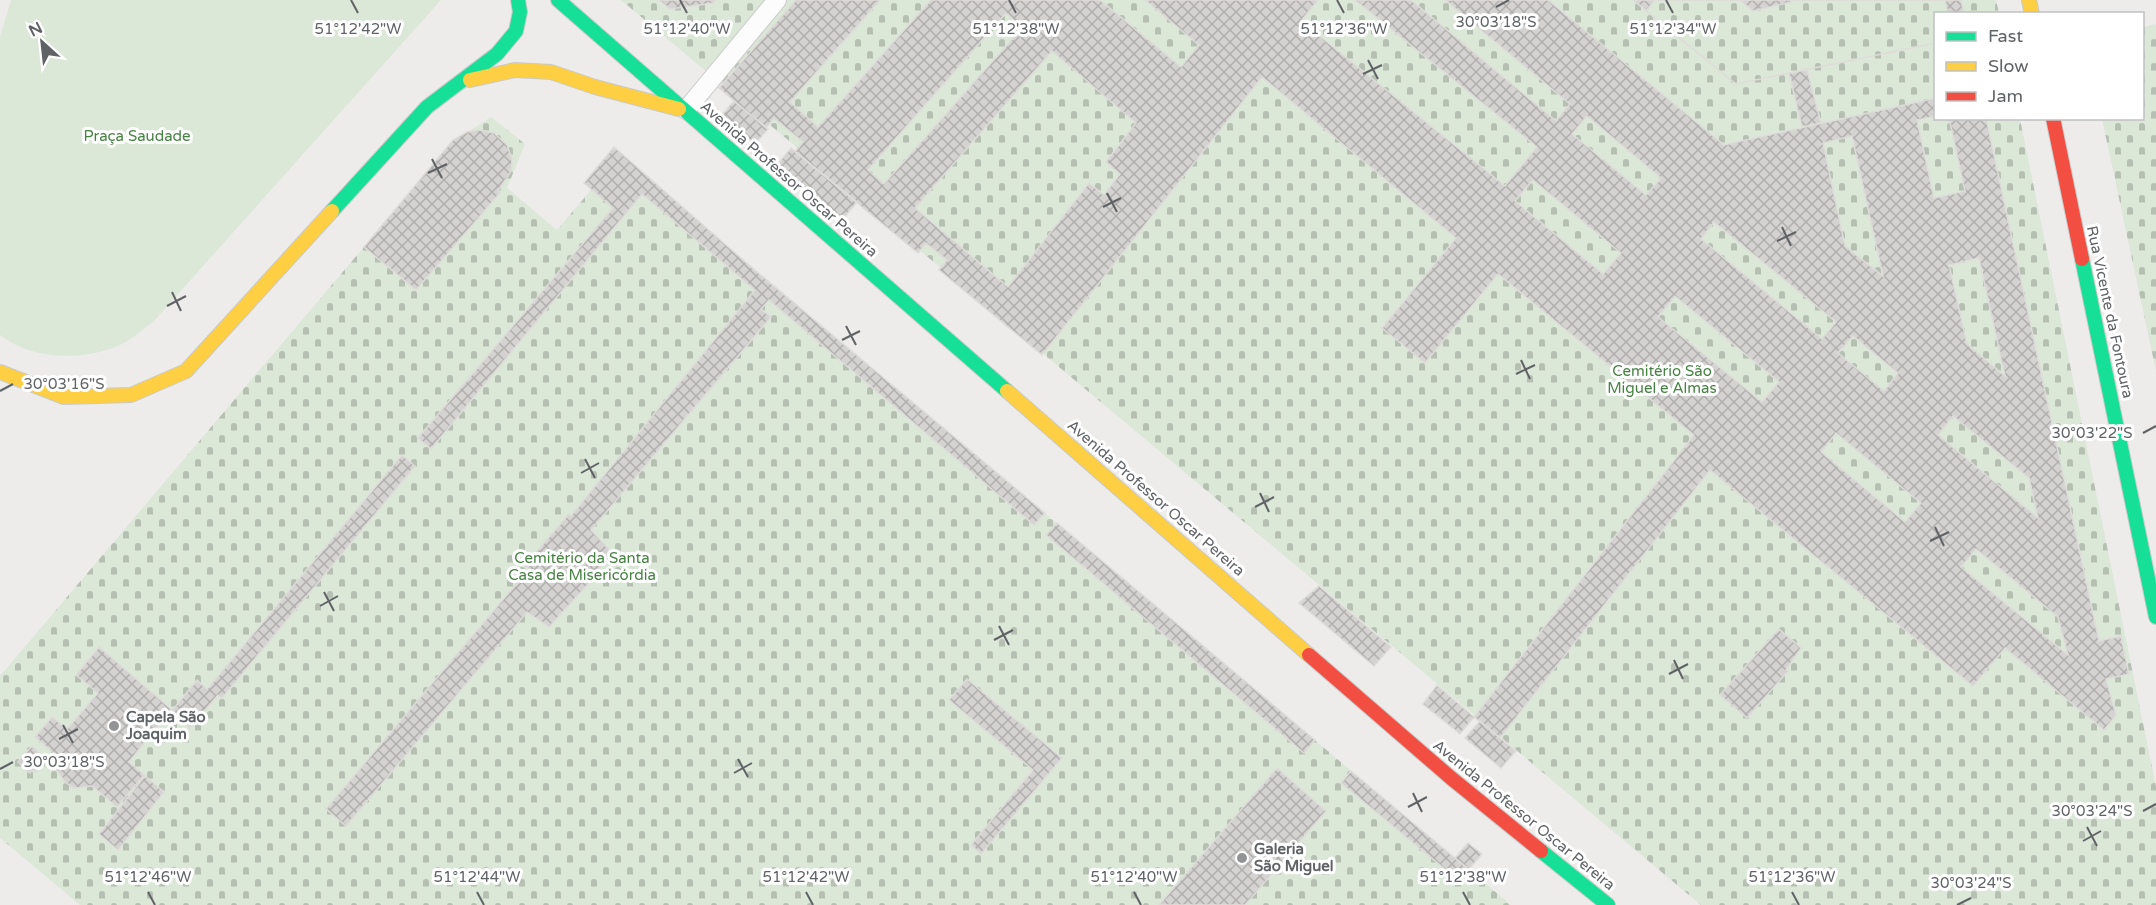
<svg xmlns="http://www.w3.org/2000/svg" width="2156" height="905" font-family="'Varela Round',sans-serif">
	<defs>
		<pattern id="cemetery-stones" width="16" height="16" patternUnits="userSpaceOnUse" patternTransform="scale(1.5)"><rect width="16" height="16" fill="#dbe7d7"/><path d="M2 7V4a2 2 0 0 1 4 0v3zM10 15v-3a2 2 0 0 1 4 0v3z" fill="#b5bfb2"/></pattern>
		<pattern id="building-cross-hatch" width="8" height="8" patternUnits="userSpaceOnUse" patternTransform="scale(1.5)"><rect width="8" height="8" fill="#d5d3d2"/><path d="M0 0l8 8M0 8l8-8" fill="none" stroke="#b0afae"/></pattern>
	</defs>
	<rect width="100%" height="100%" fill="#eeecea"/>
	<path fill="url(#cemetery-stones)" d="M621,0H1996L1999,13L1936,14V118L2020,119L2156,787V905H1701Z
		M2156,24V371L2102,119L2142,118L2143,27Z
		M491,117L525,144L507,188L557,230L620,156L1511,905H80L0,838V676L453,142Z"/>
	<path fill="#dbe7d7" d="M11,0H441L153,322C142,330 130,341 118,346C81,361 32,360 0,335V37Z"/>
	<path fill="url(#building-cross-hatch)" stroke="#dedcd9" stroke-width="1.5" fill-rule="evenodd" d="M659,0H716L713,3L670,9Z
		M796,0H880L790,102L818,127L931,0H1100L1181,67L1199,45L1145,0H1318L1301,21L1505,186L1537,147L1355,0H1411L1556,121L1570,104L1445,0H1548L1724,145L1936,98V116L1917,120L1934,198L1965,191L1949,118H1986L2099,641L2121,636L2129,674L2106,679L2116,715L2104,730L2005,648L1973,686L1710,470L1500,738L1474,717L1694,435L1498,274L1425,363L1382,328L1456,238L1262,77L1042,355L939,270L947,260L926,243L918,253L795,152L803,142L774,118L766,128L719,88ZM1006,13L1022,28L884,184L868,170ZM1052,51L1136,123L1106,162L1120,174L1104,195L1089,183L1008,287L915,208ZM1587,116L1661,178L1646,195L1572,134ZM1852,136L1883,276L1845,246L1823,143ZM1533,180L1621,253L1603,274L1515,201ZM1714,222L1836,322L1822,339L1701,239ZM1979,258L2005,376L1967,344L1949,265ZM1675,296L1779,382L1762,402L1658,317ZM1853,336L1898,373L1884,391L1838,353ZM1953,416L2029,478L2038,518L1938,435ZM1836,433L1921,503L1905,522L1821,452ZM1976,549L2058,617L2068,655L1961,567Z
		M1633,0H1961L1964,14H1936V43L1736,84Z
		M1655,0H1740L1753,11L1791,2V0H1945L1948,14H1936V43L1736,84L1646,11Z
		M1807,70L1821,123L1802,127L1789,73Z
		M734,101L768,129L755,144L721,116Z
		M479,130L494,133L507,145L512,159L511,171L498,191L500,193L416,290L364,247L453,140L467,132Z
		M614,147L750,266L1045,513L1034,525L769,300L761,309L771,317L591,530L612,553L589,580L591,581L549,627L527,612L346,826L326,809L529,569L525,565L569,514L571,516L755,290L642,194L431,449L418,438L613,208L584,183Z
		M791,148L857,202L843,219L777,165Z
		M402,455L415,466L222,698L218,695L190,728L171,712L197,680L207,689L210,686Z
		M1057,523L1315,740L1304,753L1046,535Z
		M1319,586L1391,647L1374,666L1299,603Z
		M1779,629L1801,648L1786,670L1788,671L1747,718L1720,695Z
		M99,647L171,709L129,762L144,775L117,807L92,786L74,788L65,782L57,770V756L35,737L52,717L67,729L98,693L76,675Z
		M967,679L1062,758L981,854L971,845L1033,770L949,700Z
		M1437,685L1474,717L1460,734L1423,704Z
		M1480,721L1516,751L1501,768L1465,738Z
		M32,746L44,757L36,772L32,769L30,773L18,762Z
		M1277,768L1326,811L1245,905H1159Z
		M1351,771L1468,869L1458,880L1341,783Z
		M145,776L164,792L118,850L99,834Z
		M1468,843L1482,854L1469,869L1455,858Z"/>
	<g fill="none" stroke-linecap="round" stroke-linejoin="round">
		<g stroke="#c9c9c9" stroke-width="20">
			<path id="lane" d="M686,110L777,0"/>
		</g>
		<g stroke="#c8c9c9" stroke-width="16">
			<path id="fast" d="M558,0L1007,391
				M332,211L427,107L497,54L516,31L520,12L518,0
				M2082,259L2156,617
				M1541,851L1608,905"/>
		</g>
		<g stroke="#c8c9c9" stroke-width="16">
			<path id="slow" d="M2029,0L2032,14
				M470,80L515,70L551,72L595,87L679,109
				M0,372L64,397L131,395L186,371L332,211
				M1007,391L1309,655"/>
		</g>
		<g stroke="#c8c9c9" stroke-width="16">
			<path id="jam" d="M2053,118L2082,259
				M1309,655L1451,778L1541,851"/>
		</g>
		<use href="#lane" stroke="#fcfcfc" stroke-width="18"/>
		<use href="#fast" stroke="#16e098" stroke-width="14"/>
		<use href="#slow" stroke="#ffcf43" stroke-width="14"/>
		<use href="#jam" stroke="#f24e42" stroke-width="14"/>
	</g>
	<path fill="none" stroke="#606366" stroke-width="2" d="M351,0L358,13M680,0L687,13M1009,0L1016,13M1337,0L1344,13M1666,0L1673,13M1496,7L1509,0M1368,60L1378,79M1363,74L1382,65M432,159L442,178M428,173L447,164M1107,193L1117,212M1103,207L1121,198M1782,227L1791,246M1777,241L1796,232M172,292L181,311M167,306L186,296M846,326L856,345M842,340L860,331M1521,360L1530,379M1516,374L1535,365M0,391L13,384M2143,433L2156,426M585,459L595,478M581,473L599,463M1260,493L1269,512M1255,507L1274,497M1935,527L1944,546M1930,541L1949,532M324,592L334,611M320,606L338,596M999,626L1009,645M994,640L1013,630M1674,660L1683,679M1669,674L1688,664M63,725L73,743M59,739L78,729M738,759L748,777M0,769L13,762M734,773L752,763M1413,793L1422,812M1408,807L1427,797M2143,811L2156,804M2087,827L2097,846M2083,841L2101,831M148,892L155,905M477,892L484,905M806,892L813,905M1134,892L1141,905M1463,892L1470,905M1792,892L1799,905M1957,905L1971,898"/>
	<g fill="#929394" stroke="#fff" stroke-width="2">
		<circle cx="114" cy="726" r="6"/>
		<circle cx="1242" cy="858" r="6"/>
	</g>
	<g text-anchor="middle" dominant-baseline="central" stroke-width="6" stroke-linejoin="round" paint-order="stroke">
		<g font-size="15" fill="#468342" stroke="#fff">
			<text x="137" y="136">Praça Saudade</text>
			<text x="1662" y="371">Cemitério São<tspan x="1662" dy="17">Miguel e Almas</tspan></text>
			<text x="582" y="558">Cemitério da Santa<tspan x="582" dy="17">Casa de Misericórdia</tspan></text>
		</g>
		<g font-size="15" fill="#606366" stroke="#fff">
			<text transform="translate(789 179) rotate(41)">Avenida Professor Oscar Pereira</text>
			<text transform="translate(2110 312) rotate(78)">Rua Vicente da Fontoura</text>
			<text transform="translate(1156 498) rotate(41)">Avenida Professor Oscar Pereira</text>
			<text transform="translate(1524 815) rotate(39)">Avenida Professor Oscar Pereira</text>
		</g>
		<g font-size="15" font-weight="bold" fill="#606366" stroke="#fff" text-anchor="start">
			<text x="126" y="717">Capela São<tspan x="126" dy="17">Joaquim</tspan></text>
			<text x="1254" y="849">Galeria<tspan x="1254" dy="17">São Miguel</tspan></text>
		</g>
	</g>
	<g font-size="15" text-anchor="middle" fill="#606366" stroke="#fff" stroke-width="6" stroke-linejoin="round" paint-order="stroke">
		<text x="1496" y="27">30°03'18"S</text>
		<text x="358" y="34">51°12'42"W</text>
		<text x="687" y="34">51°12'40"W</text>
		<text x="1016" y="34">51°12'38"W</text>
		<text x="1344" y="34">51°12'36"W</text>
		<text x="1673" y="34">51°12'34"W</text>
		<text x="64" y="389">30°03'16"S</text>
		<text x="2092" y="438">30°03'22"S</text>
		<text x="64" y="767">30°03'18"S</text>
		<text x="2092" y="816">30°03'24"S</text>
		<text x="148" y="882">51°12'46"W</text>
		<text x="477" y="882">51°12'44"W</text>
		<text x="806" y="882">51°12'42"W</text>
		<text x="1134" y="882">51°12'40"W</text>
		<text x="1463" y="882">51°12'38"W</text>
		<text x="1792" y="882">51°12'36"W</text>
		<text x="1971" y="888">30°03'24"S</text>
	</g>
	<rect x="1934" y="12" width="210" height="108" fill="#ffffff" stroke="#bfc1c2" stroke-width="1.5"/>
	<rect x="1946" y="32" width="30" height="9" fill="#16e098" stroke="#bfc1c2" stroke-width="1.5"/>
	<text x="1988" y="42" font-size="18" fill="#606366">Fast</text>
	<rect x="1946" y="62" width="30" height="9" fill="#ffcf43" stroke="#bfc1c2" stroke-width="1.5"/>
	<text x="1988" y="72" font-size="18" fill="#606366">Slow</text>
	<rect x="1946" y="92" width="30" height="9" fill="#f24e42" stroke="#bfc1c2" stroke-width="1.5"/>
	<text x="1988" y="102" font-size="18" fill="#606366">Jam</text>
	<g transform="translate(42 42) rotate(333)" stroke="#ffffff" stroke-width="4.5" paint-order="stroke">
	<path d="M0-4.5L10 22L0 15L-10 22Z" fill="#606366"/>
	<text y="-9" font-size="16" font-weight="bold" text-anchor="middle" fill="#606366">N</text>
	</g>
</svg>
